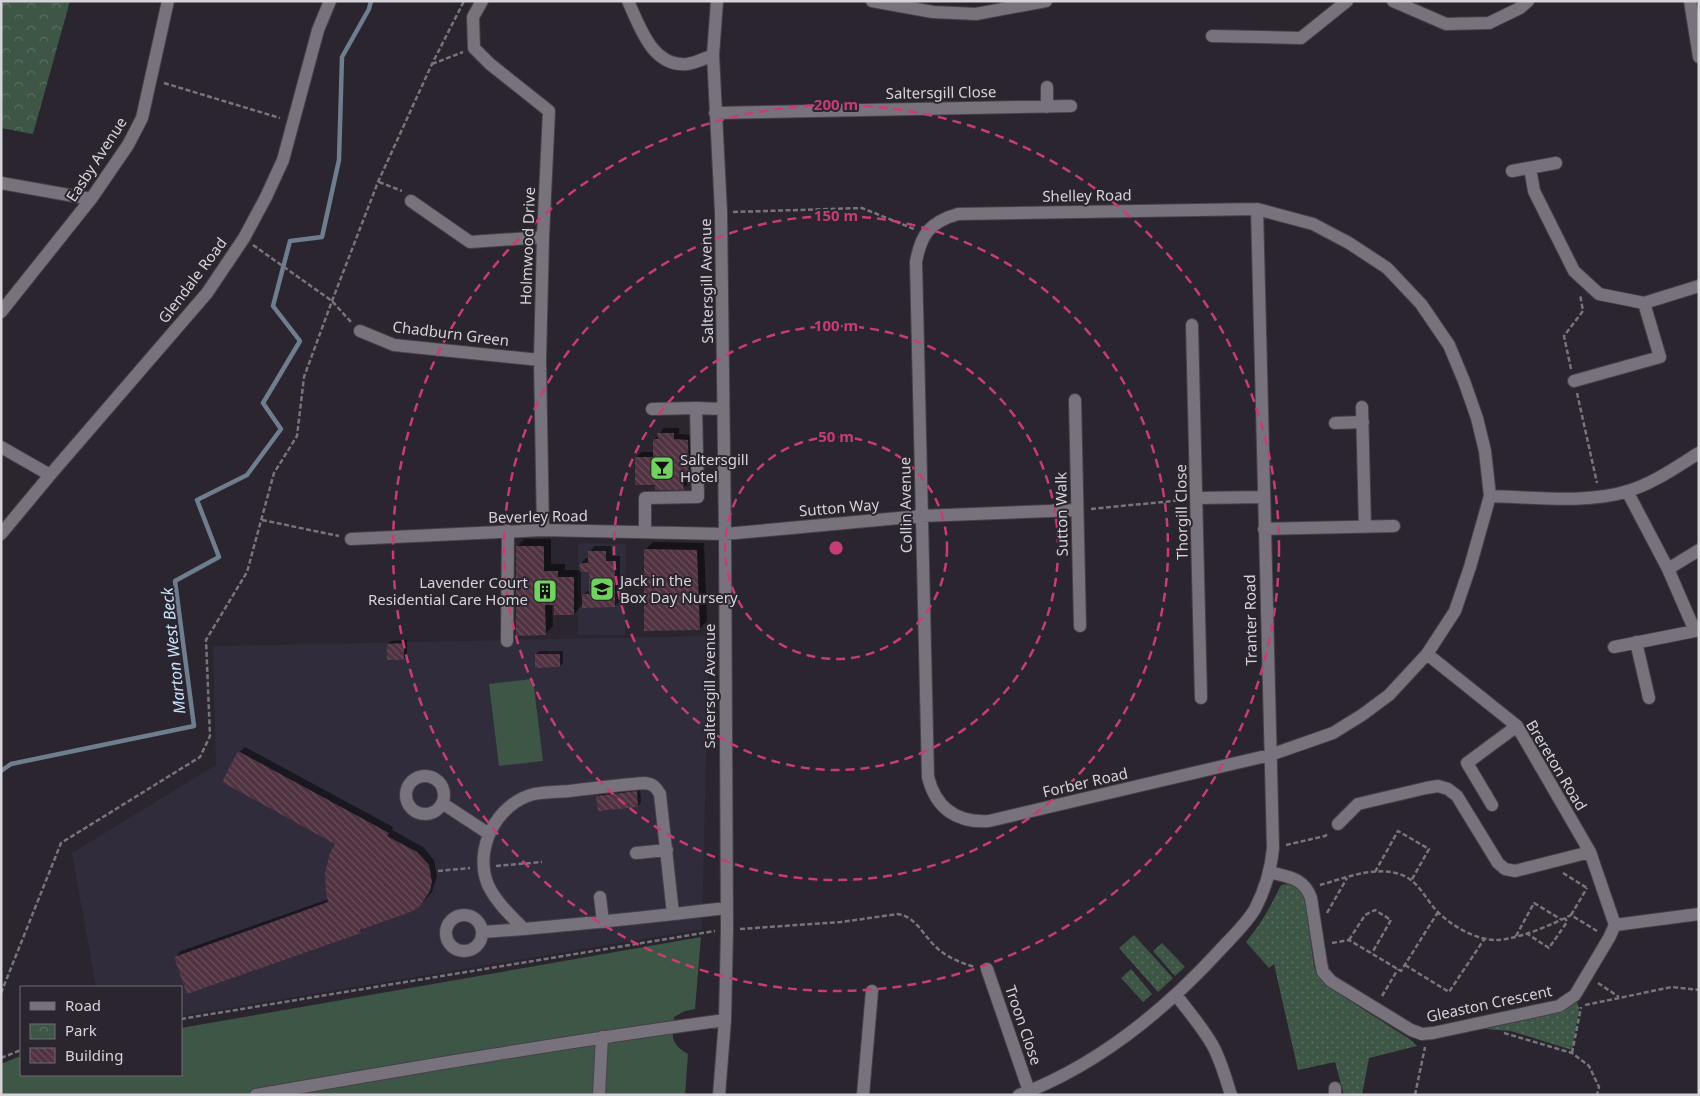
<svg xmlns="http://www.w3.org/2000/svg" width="1700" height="1096" font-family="'Noto Sans',sans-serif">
	<defs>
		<pattern id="grass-dots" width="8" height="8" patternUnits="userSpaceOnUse" patternTransform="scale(1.25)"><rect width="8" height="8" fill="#3e5646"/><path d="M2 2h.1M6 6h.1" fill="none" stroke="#596d60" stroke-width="1.8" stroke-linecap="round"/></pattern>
		<pattern id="park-crowns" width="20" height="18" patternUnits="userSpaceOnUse" patternTransform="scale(1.25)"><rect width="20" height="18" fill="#3e5646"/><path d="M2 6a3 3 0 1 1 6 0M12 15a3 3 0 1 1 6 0" fill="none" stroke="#596d60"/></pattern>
		<pattern id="building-back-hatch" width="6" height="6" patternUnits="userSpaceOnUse" patternTransform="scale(1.25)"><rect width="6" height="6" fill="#503240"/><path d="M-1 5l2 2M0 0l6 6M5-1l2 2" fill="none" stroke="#684f5b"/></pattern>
	</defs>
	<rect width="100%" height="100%" fill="#2a252e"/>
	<path fill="#302c3c" d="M578,543L626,544L625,635H578Z
		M709,636L702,929L181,1016V987H96L72,853L216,765L213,646Z"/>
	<path fill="url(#grass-dots)" d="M1287,884L1299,888L1305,897L1314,966L1317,974L1327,986L1411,1040L1417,1046L1369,1058L1362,1095H1344L1335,1062L1298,1070L1274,964L1269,968L1246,942C1261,924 1271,906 1281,885Z
		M1134,935L1173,978L1158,992L1119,948Z
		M1162,943L1185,967L1175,976L1153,951Z
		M1131,969L1152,994L1143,1002L1121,978Z
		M1577,1002L1579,1008L1572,1050L1511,1031L1484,1029L1561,1012Z"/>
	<path fill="url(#park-crowns)" d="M1,1H70L33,134L1,128Z"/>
	<path fill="#3e5646" d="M533,679L543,761L499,766L489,684Z
		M701,937L695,1009L685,1011L674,1017C672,1036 670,1044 688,1054L685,1095H1V1064L18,1057L21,1056V1075H181V1028Z"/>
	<path fill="#0007" fill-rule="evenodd" d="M664,428H679V434L693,435L694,472L688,477L689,483L683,488L636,457L642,452H654V440Z
		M524,539H551V564H565V570H581V563L586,558H589V552L595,546H611L612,556H620V601L615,606L583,604L574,614L552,604L553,626L545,634L517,547ZM581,571H590V589L581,597Z
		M653,542L704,543L707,621L699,629L645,550Z
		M407,640V655L404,659L388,644L391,641Z
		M540,651H563V663L560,666L536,654Z
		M245,747L393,827L392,830L423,847L434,860L437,876L432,892L420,905L366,926L360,932L175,957L181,951L329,899L336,843L239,752Z
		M640,788L641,802L638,806L597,796L601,793Z"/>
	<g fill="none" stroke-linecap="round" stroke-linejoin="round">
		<path stroke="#6e7e8f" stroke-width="4.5" d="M1,771L11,764L194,726L175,581L219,557L197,500L247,475L281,429L263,403L300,341L273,306L290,241L322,237L339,160L342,57L369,9L371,1"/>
	</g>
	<path fill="url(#building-back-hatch)" d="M657,433H674V439L688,440L689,479H683L684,490H655V485H635V457H653V439H658Z
		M516,546H544V571H558V577H574V615H554V605H545L546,635L516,636Z
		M644,549L697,550L700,630L644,631Z
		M588,551H606V561H615V607L582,608V594H589V572H580V563H588Z
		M404,643V660H387V644Z
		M535,654H560V667L535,668Z
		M238,751L389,833L387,836L417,852L429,865L432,882L430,891L420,906L413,911L360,930L361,933L187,994L174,957L328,902L326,892L325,873L330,853L335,844L222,782Z
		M637,791L638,807L598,811L596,796Z"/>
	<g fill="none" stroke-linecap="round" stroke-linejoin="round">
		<g stroke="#464149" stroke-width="14">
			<path id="minor" d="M482,1L473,17L474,48L490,64L549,111L543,237L540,360L543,530
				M628,1C640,27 652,67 687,64C696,63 705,58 713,55
				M717,1L713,55L721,212L725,534L727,929L725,1020L719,1095
				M872,1L933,12L976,14L1046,1
				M1393,1L1446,24L1489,23L1520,8L1528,1
				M1690,1L1699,57
				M1212,36L1301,38L1347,1
				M1047,87V107
				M715,113L1071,106
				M1530,168L1534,191L1574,271L1599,294L1644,303L1699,286
				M1512,171L1556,163
				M1,183L91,199
				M411,201L470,242L543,237
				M1257,209L1313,224L1349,243L1387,268L1421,304L1449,345L1464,381L1477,418L1485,451L1490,496L1470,567L1455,611L1427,654L1389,695L1362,715L1333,733L1270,755L989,821C957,823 936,809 928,777L916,262C921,234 930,222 958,214Z
				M1,312L91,199L128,145L142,118L168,1
				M1192,325L1201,698
				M360,331L394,345L540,360
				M1574,381L1660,357L1644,303
				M1075,400L1080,626
				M1362,407L1365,527
				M652,409L696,408
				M1335,423L1363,422
				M1,447L50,475
				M1490,496C1532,497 1588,504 1628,491C1654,483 1676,467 1699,453
				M1197,498L1263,497
				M1264,529L1394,526
				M645,532V498L698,497L696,408L723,409
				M1,534L50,475L207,293L244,238L266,197L283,160L318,30L330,1
				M351,539L543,530L725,534L921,516L1077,510
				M1668,569L1699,550
				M507,641L508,531
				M1636,642L1649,698
				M1614,647L1695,631L1668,569L1627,491
				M1427,654L1517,726L1590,852L1615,925
				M406 795a19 19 0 1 1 38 0a19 19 0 1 1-38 0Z
				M442,803L489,834
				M1492,805L1467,763L1517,726
				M1338,824L1358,804L1426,788L1438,786L1448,789L1457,796L1498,863L1505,869L1515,871L1590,852
				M636,853L667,850
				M1269,872C1289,877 1304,878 1311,898L1321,963L1323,972L1331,981L1411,1030L1422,1034L1433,1033L1559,1006L1575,995L1609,938L1615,925
				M600,897L603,922
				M673,914L660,794C656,787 653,784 645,783C619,785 594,788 569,791C558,792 545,792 534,794C497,803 473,849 488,885C496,902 511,916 524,929C591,923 659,916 726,908
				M446 933a18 18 0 1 1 36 0a18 18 0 1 1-36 0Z
				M1615,925L1699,914
				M483,932L524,929
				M987,969L1029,1091
				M1176,995C1189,1012 1203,1028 1213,1046C1221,1061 1226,1079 1231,1095
				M1335,1088V1095
				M256,1095C412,1068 568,1041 725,1020
				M599,1095L602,1037
				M863,1095L872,991
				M1019,1095C1096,1066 1165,1010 1220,950C1232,937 1246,924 1255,909C1265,890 1271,869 1273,848L1257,209"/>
		</g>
		<path stroke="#78747c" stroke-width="2.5" stroke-dasharray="5 2.5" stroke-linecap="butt" d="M432,64L463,52
			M164,83L280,118
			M379,182L402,191
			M733,212L862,208L914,229
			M253,245L332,301L351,322
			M1571,369L1564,336L1583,311L1580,294
			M1577,393L1597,483
			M1091,509L1183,500
			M262,520L339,536
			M1286,845L1325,836L1329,833
			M496,866L542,862
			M438,871L470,868
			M1375,872L1398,831L1429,849L1411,881
			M1563,873L1587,888
			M1320,885C1345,878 1376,865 1402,875C1418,881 1425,898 1436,910C1450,925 1475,940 1496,940C1516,940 1554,924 1571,915L1597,931
			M1327,913L1347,878
			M1571,915L1587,888
			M740,929L841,922L898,914C916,917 923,935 936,947C946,957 961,963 975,967
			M1526,933L1549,948L1567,922L1565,918
			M1516,936L1534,903L1562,920
			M1349,940L1365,915L1375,910L1391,920L1372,953
			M1332,943L1349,940L1401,971L1438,912
			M1405,965L1449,992L1485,938
			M1598,983L1619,997
			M1,993L61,843L200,757L210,736L206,640L247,572L274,473L297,436L304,377L332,301L378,182L432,64L464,1
			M1382,996L1398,969
			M1585,1005L1672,987L1699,990
			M181,1019L715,931
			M1504,1033L1572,1053L1589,1066L1599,1087L1597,1095
			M1572,1053L1581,1007
			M1,1058L21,1050
			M1415,1095L1425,1047"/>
		<use href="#minor" stroke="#78727c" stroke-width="12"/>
	</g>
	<g fill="none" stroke="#c63d74" stroke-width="2.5" stroke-dasharray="9 6">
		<circle cx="836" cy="548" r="111"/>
		<circle cx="836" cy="548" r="222"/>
		<circle cx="836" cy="548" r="332"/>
		<circle cx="836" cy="548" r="443"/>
	</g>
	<defs>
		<g id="bar-square" transform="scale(1.25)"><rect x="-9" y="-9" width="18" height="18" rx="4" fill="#70d35f" stroke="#2a252e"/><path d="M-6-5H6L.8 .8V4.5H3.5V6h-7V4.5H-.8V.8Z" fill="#111"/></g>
		<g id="school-square" transform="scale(1.25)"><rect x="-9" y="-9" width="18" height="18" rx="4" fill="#70d35f" stroke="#2a252e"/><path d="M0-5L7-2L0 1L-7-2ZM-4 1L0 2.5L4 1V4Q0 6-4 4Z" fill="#111"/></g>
		<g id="building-square" transform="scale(1.25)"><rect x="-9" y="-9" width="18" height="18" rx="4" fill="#70d35f" stroke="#2a252e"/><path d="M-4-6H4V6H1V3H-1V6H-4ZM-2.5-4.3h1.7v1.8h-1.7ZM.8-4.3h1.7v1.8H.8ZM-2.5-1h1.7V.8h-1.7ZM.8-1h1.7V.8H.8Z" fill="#111"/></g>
	</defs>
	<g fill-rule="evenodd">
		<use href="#bar-square" x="662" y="468"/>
		<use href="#school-square" x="602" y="589"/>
		<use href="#building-square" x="545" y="591"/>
	</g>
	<g text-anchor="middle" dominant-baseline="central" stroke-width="4" stroke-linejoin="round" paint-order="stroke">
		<g font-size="15" fill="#d6d3d9" stroke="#2a252e">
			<text transform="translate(941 92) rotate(-1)">Saltersgill Close</text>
			<text transform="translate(96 159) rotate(-57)">Easby Avenue</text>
			<text transform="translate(1087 195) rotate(-1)">Shelley Road</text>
			<text transform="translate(527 246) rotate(-88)">Holmwood Drive</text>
			<text transform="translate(192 280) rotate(-53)">Glendale Road</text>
			<text transform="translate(706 281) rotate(-91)">Saltersgill Avenue</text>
			<text transform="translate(451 333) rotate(7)">Chadburn Green</text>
			<text transform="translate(905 505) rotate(-91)">Collin Avenue</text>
			<text transform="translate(839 507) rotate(-5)">Sutton Way</text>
			<text transform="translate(1181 512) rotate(-91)">Thorgill Close</text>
			<text transform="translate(1061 514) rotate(-91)">Sutton Walk</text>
			<text transform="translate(538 516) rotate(-1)">Beverley Road</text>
			<text transform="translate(1250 620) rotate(-91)">Tranter Road</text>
			<text transform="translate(709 686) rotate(-90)">Saltersgill Avenue</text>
			<text transform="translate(1557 765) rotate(59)">Brereton Road</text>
			<text transform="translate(1085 782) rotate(-13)">Forber Road</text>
			<text transform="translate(1489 1003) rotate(-12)">Gleaston Crescent</text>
			<text transform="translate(1024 1025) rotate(71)">Troon Close</text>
		</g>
		<g font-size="15" fill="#d6d3d9" stroke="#2a252e" text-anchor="start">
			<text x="680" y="459">Saltersgill<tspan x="680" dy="17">Hotel</tspan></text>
			<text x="620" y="580">Jack in the<tspan x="620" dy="17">Box Day Nursery</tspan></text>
			<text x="528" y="582" text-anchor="end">Lavender Court<tspan x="528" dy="17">Residential Care Home</tspan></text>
		</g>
		<g font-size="16" font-style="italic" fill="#c8e4fe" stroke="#2a252e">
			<text transform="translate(173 651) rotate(-96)">Marton West Beck</text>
		</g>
	</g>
	<circle cx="836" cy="548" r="8" fill="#c63d74" stroke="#2a252e" stroke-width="2.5"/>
	<g font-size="15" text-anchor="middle" font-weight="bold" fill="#c63d74" stroke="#2a252e" stroke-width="4" stroke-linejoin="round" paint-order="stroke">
		<text x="836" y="110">200 m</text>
		<text x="836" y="221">150 m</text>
		<text x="836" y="331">100 m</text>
		<text x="836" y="442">50 m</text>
	</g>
	<rect width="1700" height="1096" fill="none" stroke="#d6d3d9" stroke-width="5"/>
	<rect x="20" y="986" width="162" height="90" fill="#2a252e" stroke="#6f6b72"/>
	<rect x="30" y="1002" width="25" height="8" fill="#78727c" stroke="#6f6b72"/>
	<text x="65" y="1011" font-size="15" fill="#d6d3d9">Road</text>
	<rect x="30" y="1024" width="25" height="15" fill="url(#park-crowns)" stroke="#6f6b72"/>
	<text x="65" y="1036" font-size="15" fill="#d6d3d9">Park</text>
	<rect x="30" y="1048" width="25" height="15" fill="url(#building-back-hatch)" stroke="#6f6b72"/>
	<text x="65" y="1061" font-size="15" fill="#d6d3d9">Building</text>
</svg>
